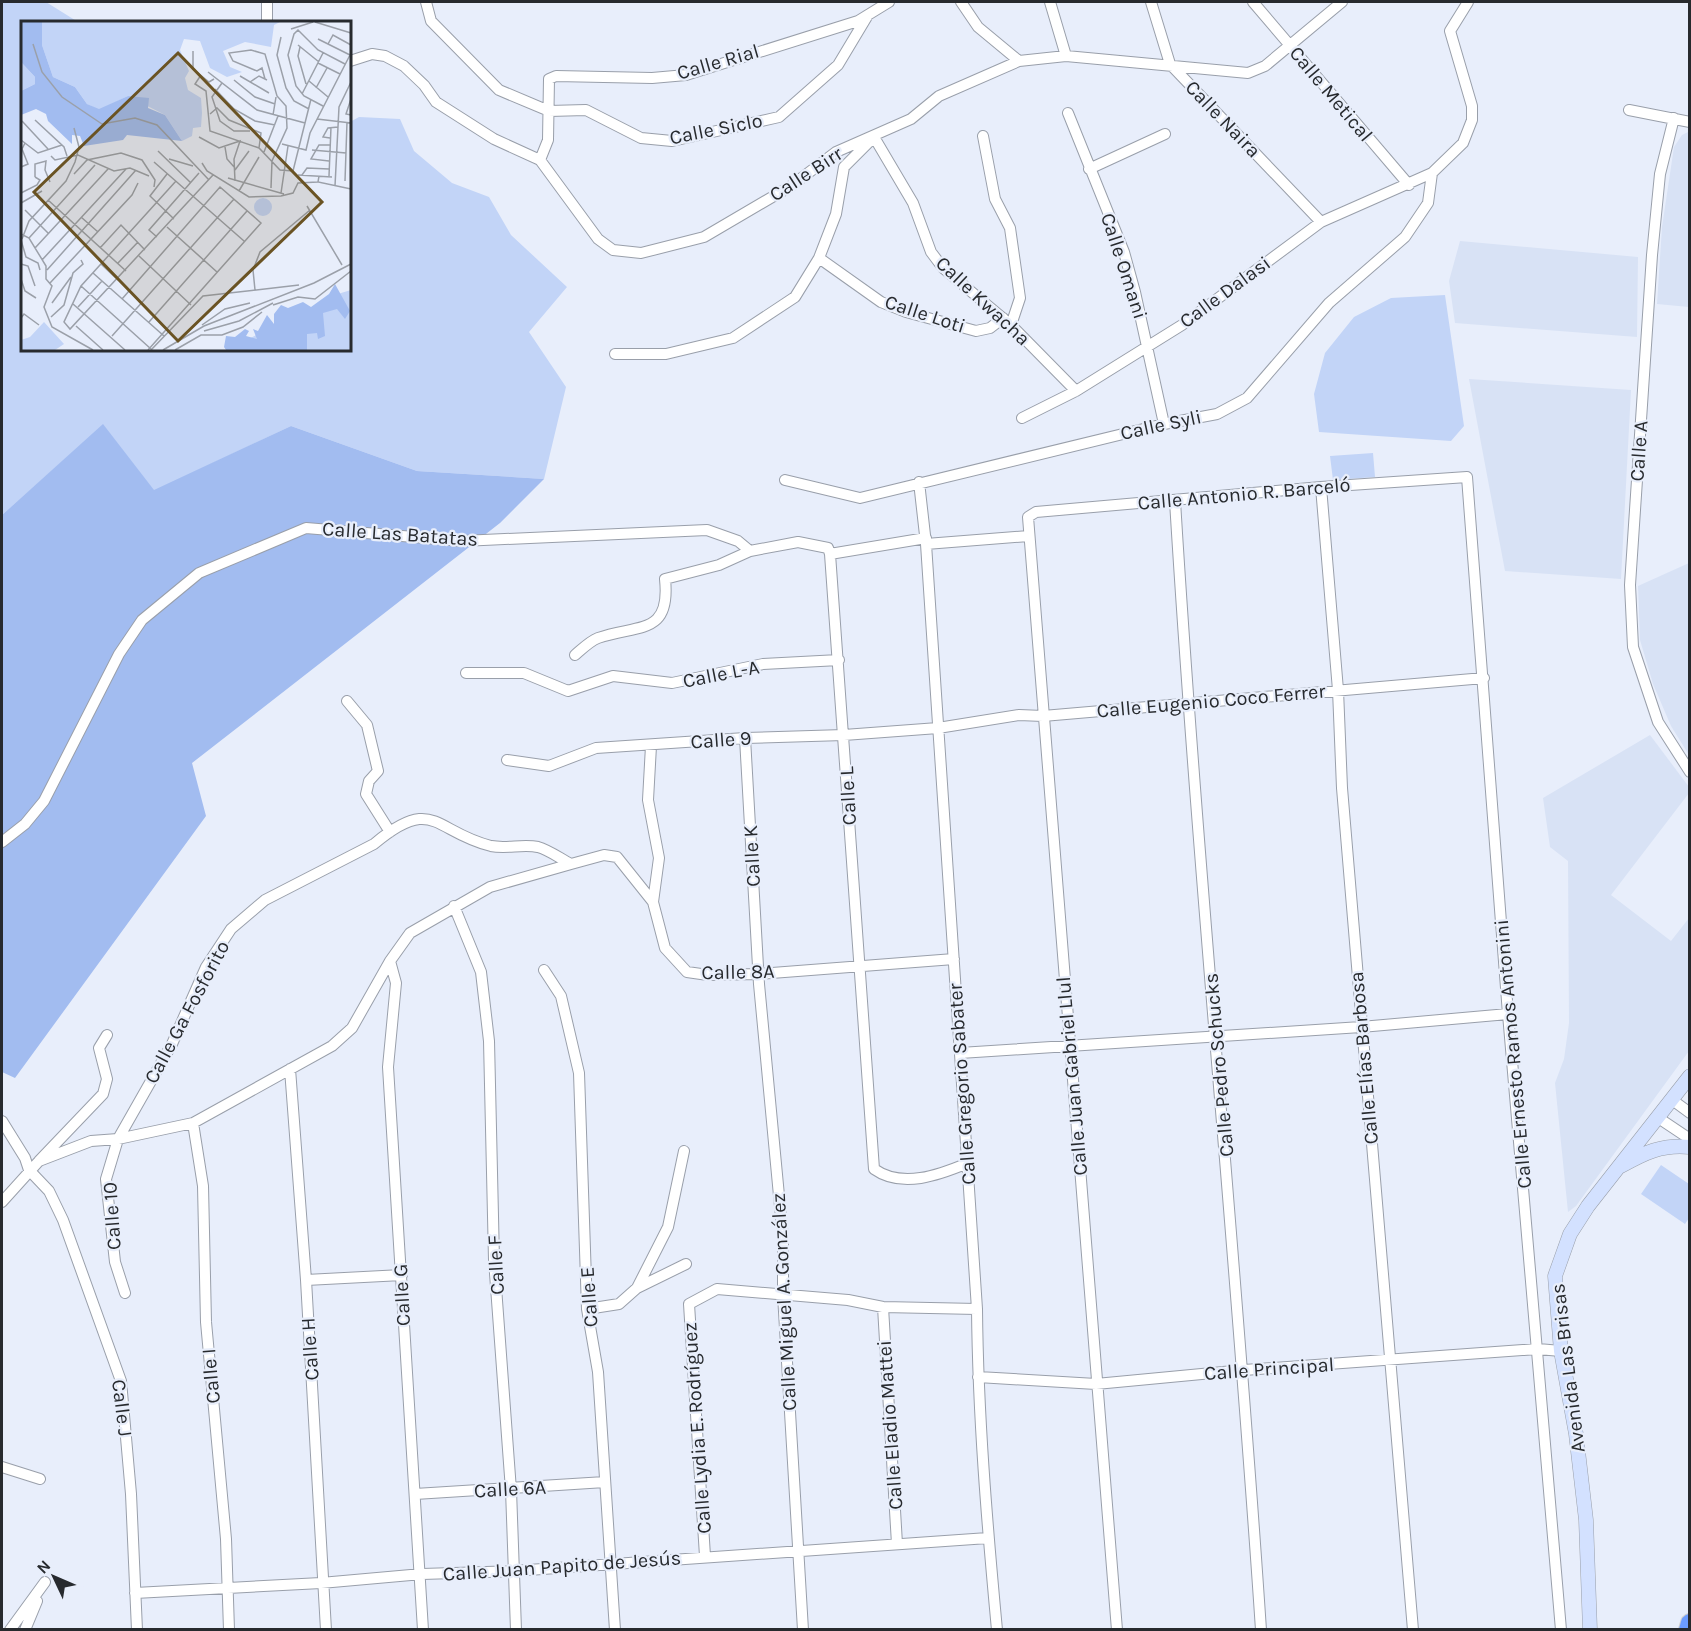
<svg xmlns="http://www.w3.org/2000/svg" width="1691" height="1631" font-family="Karla,sans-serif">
	<rect width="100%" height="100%" fill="#e8eefb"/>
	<path fill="#d8e2f5" d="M1688,132L1689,307L1657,304L1662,227L1674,147L1682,135Z
		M1460,241L1638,257L1637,337L1455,323L1449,281Z
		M1469,379L1631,390L1621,579L1505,571Z
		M1689,563V755L1671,726L1653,684L1640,640L1638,586Z
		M1650,735L1689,787V793L1611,895L1671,941L1689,918V1051L1576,1206L1568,1212L1555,1083L1564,1059L1569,1023L1568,861L1550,847L1543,798Z"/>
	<path fill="#c2d4f7" d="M2,2H46L78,22H22V350H350V122L359,117L400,119L414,151L452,183L489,197L511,235L567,287L529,332L566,387L544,479L417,471L291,426L154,491L103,425L2,515Z
		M1445,295L1464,426L1451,441L1319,432L1314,394L1325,353L1354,317L1391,298Z
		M1373,453L1375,477L1333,480L1330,456Z
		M1661,1165L1689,1184V1218L1685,1224L1641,1194Z"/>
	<path fill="#a2bcf0" d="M103,424L154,490L291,426L417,471L544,479L500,523L192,763L206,816L15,1078L2,1072V515Z"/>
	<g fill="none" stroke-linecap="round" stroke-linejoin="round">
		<g stroke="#999faa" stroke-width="12">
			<path id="street" d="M267,2V22
				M426,2L431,21L499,90L549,111L586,110L641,138L672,141L779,117L838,65L868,15
				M961,2L978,27L1019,61
				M1050,2L1066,56
				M1151,2L1170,64L1321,222
				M1253,2L1409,185
				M350,61L372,54L385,56L404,66L424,85L436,102L494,139L540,160L598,239L613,250L641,253L704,237L791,186L836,152L911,119L939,96L1019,61L1066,56L1248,73L1265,66L1342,2
				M1629,110L1690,122
				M1068,113L1124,252L1135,292L1164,424
				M1674,118L1660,174L1652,255L1630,585L1633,647L1658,722L1690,772
				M983,136L995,199L1010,228L1020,298L1011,325
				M540,160L548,140L549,79L556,76L652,78L686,75L858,21L889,2
				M1089,169L1165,134
				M819,258L881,302L906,312L976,331L990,328L1003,318
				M615,354H666L733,338L795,297L819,258L836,214L844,167L874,137L913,203L931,252L943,268L1011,325L1076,391
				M1022,418L1076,391L1182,325L1321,222L1432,173L1463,143L1472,120V106L1450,31L1468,2
				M785,480L860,498L1164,424L1217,414L1247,398L1329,303L1405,237L1428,203L1432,173
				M919,482L926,544L977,1309C978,1416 987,1523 997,1630
				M1321,487L1338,690L1342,788L1413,1630
				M1175,501C1198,877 1236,1253 1261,1630
				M926,544L1029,536
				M830,554L874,1169C902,1189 939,1175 968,1163
				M830,554L926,538
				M575,655C582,649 590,641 598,638C638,624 671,636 665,579L719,565L750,551
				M466,673H524L568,691L613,676L672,683L763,664L839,660
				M347,701L367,725L378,771L369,781L366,794L390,832
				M745,738L759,984L783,1238V1295L803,1630
				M651,746L648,800L659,858L653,902L665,948L687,972L708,975L759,974L954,959
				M507,760L549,766L596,748L745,738L844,735L938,728L1019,715L1043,716L1484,678
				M2,842L25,824L44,801L119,654L142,620L199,573L306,528L462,541L707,530L738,541L750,551L798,542L828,548L830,554
				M454,906L481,972L489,1041L494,1260L511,1490L516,1630
				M390,961L396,983L388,1067L423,1630
				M544,970L561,996L579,1073L587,1309L598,1372L615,1630
				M960,1053L1361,1027L1508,1014
				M290,1069L306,1280L326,1630
				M1671,1099L1690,1113
				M1657,1117L1690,1139
				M2,1121L25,1158L29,1170L49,1191L63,1220L121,1381L131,1494L137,1630
				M193,1123L203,1186L206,1322L226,1539L229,1630
				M39,1161L103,1094L107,1079L99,1048L107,1035
				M2,1202L39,1161L91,1141L118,1139L193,1123L332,1046L352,1028L390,961L410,933L490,887L571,864
				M306,1280L402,1275
				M637,1288L668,1227L684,1151
				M125,1293L115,1262L106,1179L118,1139L172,1044L206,967L231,929L265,900L374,844C434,794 434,832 491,846C506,849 523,844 538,847C549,850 561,859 571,864L604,855L617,857L653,902
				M883,1307L897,1544
				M587,1309L619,1304L637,1288L686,1264
				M978,1377L1096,1384L1244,1370L1538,1349L1561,1351
				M2,1467L40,1479
				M415,1494L605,1482
				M705,1556L689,1304L717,1289L848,1300L883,1307L977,1309
				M135,1593L321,1583L422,1574L514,1571L988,1538
				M10,1630L45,1582
				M25,1630L37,1601
				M1117,1630L1028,517L1036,512L1321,487L1467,477L1508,1014L1561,1630"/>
		</g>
		<g stroke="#999faa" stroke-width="15">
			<path id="secondary" d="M1621,1166C1644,1153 1662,1144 1690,1147
				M1590,1630L1586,1520L1576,1434L1561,1351L1555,1276L1570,1234L1588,1206L1690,1076"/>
		</g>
		<g stroke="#cfd0d1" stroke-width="20">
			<path id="highway" d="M1688,1630L1690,1623"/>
		</g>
		<use href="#street" stroke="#fff" stroke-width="10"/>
		<use href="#secondary" stroke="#d3e1ff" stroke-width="14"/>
		<use href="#highway" stroke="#6c9cfe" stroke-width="18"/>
	</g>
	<g text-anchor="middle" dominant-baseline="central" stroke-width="4.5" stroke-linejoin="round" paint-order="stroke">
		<g font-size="20" fill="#272a2e" stroke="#e8eefb">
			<text transform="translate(718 62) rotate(-16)">Calle Rial</text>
			<text transform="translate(1331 94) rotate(50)">Calle Metical</text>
			<text transform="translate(1223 119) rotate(46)">Calle Naira</text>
			<text transform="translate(716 129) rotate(-11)">Calle Siclo</text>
			<text transform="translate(806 174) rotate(-33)">Calle Birr</text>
			<text transform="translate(1124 266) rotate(72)">Calle Omani</text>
			<text transform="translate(1225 292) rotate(-36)">Calle Dalasi</text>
			<text transform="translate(983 301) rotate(43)">Calle Kwacha</text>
			<text transform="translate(925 314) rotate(18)">Calle Loti</text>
			<text transform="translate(1161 425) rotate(-12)">Calle Syli</text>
			<text transform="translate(1639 451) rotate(-86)">Calle A</text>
			<text transform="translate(1244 494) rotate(-5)">Calle Antonio R. Barceló</text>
			<text transform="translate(400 534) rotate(4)">Calle Las Batatas</text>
			<text transform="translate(721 674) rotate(-11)">Calle L-A</text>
			<text transform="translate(1211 701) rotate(-5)">Calle Eugenio Coco Ferrer</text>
			<text transform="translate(721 740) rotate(-4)">Calle 9</text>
			<text transform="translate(848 796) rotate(-93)">Calle L</text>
			<text transform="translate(752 856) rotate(-93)">Calle K</text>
			<text transform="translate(738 972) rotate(-1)">Calle 8A</text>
			<text transform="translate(187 1012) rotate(-62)">Calle Ga Fosforito</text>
			<text transform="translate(1513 1054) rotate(-95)">Calle Ernesto Ramos Antonini</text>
			<text transform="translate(1364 1058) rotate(-95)">Calle Elías Barbosa</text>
			<text transform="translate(1219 1065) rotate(-95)">Calle Pedro Schucks</text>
			<text transform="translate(1072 1076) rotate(-95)">Calle Juan Gabriel Llul</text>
			<text transform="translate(962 1084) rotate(-94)">Calle Gregorio Sabater</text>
			<text transform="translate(112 1216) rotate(-94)">Calle 10</text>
			<text transform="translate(496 1265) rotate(-93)">Calle F</text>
			<text transform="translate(402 1295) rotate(-93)">Calle G</text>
			<text transform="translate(589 1297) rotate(-94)">Calle E</text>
			<text transform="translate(784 1302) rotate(-93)">Calle Miguel A. González</text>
			<text transform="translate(310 1349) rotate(-94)">Calle H</text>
			<text transform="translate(1568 1368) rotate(-97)">Avenida Las Brisas</text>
			<text transform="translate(1269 1369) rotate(-4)">Calle Principal</text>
			<text transform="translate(211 1376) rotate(-95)">Calle I</text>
			<text transform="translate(122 1408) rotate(83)">Calle J</text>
			<text transform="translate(890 1425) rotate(-94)">Calle Eladio Mattei</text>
			<text transform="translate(697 1428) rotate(-94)">Calle Lydia E. Rodríguez</text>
			<text transform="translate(510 1489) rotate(-3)">Calle 6A</text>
			<text transform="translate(562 1566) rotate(-4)">Calle Juan Papito de Jesús</text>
		</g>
	</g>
	<g transform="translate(21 21)">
		<rect width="330" height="330" fill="#e8eefb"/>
		<path d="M21,1H259L253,4L250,26L224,21L202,30L209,46L221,51L206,56L189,47L179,20L163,18L159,29L168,50L164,57L167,69L180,77L181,92L180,106L172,107L171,115L161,120L144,94L107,75L78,89L66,83L54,66L32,56L21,24ZM0,41L14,56V63L0,70ZM233 186a9 9 0 1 1 18 0a9 9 0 1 1-18 0ZM330,269V329H205L320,272ZM23,301L43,323L34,329H0V319L9,316Z" fill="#c2d4f7"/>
		<path d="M0,1H21V24L32,56L54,66L66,83L78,88L107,75L128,77L127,87L144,94L161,120L106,114L102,119L63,125L59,115L51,114V123L27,100L25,93L15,88L0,94V70L14,63V56L0,41ZM314,263L329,290L324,298L316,288L302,292L304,315L297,318L296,312L286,313V329H205L203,326L205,315L214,316L224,308L228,310L225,315L236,318L232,308L237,310L246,294L253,303V293L260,284L267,287L282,281L290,286L308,273Z" fill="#a2bcf0"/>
		<path fill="none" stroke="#9ba0a9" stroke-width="1.5" d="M294,1L330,12M270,8L292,1M260,16L256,34L265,67L273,80L288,88M297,18L329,34M12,23L21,51L41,76L81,103L114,97L136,104L188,159M307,23L312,14L330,24M277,24L298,41M279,26L277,35L285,63M172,30V48L188,61L193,58M297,42L319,53M187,51L236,89L284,102M180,54L174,63L185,70L189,110L238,127L259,149L272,150L290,78M219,55L248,72M244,58L241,47L236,50L212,40L208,32L230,29L244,33L256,75L265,85L266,107L251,140L250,167M213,59L234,76L254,83M288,60L307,76M229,61L238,55L246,59M201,62L191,76L199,100L213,110H229M295,67L306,47M194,68L213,88L234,100L254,104M281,73L302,32M330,78L325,93L330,94M302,85L283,75L275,65L267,34L273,13L277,9L297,29L324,43M189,93L196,87L208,99L240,112L238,127M252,94L255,76M296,98L330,102M14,99L43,126L46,135M1,100L27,128M178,116L198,127L219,120L213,138L214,160M309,117L302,116L307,107L317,106M0,119L17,132L41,124M261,123L285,129L289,112L330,32M204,126L206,138L214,147M291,129L325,132M137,130L170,162M243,131L257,95M30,135L34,139L57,134L93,150L109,147L128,155M148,138L172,145M308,140L290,138L298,124H309M133,141L223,220M181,142L186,150L228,176L260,175L272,172L277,162L297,161M0,146L7,143L1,128L4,122M214,149L228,130M53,153L66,139L100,132L121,139L134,159L133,166M146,153L129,175L153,198M277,154L311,156M281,154L286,147L308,148M298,155L297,161L330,168M308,155L310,106M14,156V143L25,140L24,149L29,161M207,157L263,173M155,160L60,265L43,301L49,308L192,154M324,160L326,101M314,165L318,86L330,61M218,170L238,136M0,172L16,164L19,159L14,156M260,172L267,125M27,179L105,250M0,182L21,170M286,185L321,244M4,189L28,213M60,196L77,211M146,206L196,251M0,213L8,217L25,245V258L31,265L23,286L31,306L72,329M136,216L128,209L178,152M8,217L74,144M1,218L8,200L45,160L54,141L58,126L53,107M0,219L5,236L17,242L19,249M14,227L87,148M79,227L100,204L124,229M118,235L170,284M21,239L105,148M97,242L117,221M0,243L7,245L14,265M80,243L97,259M26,249L115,149M72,252L143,315M0,258L4,270L15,277M29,262L111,174L117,162M60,265L130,328M234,269L232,249L239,231L289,189M101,278L199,166L240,202L127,329M31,282L50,256M52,283L104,329M252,284L277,276L294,278L330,250M57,286L81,260M30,296L43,284L52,252L62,243L60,239M0,297L3,293L18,304M128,301L226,190M181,304L204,288L229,282M55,305L82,329M183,310L218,300L252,282M91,315L213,178M130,329L182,275L278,264M142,329L183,305L293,262L330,243M154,329L180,314H201L222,306L241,291"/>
		<path fill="#6a5323" fill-opacity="0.15" stroke="#6a5323" stroke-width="3" d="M157,32L301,181L157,320L13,171Z"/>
		<rect width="330" height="330" fill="none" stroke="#272a2e" stroke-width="3"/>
	</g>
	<rect width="1691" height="1631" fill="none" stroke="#272a2e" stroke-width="6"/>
	<g transform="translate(54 1577) rotate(314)" stroke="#e8eefb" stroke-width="4.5" paint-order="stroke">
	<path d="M0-4.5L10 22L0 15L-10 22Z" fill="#272a2e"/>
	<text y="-9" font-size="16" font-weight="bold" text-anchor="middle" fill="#272a2e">N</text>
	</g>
</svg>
